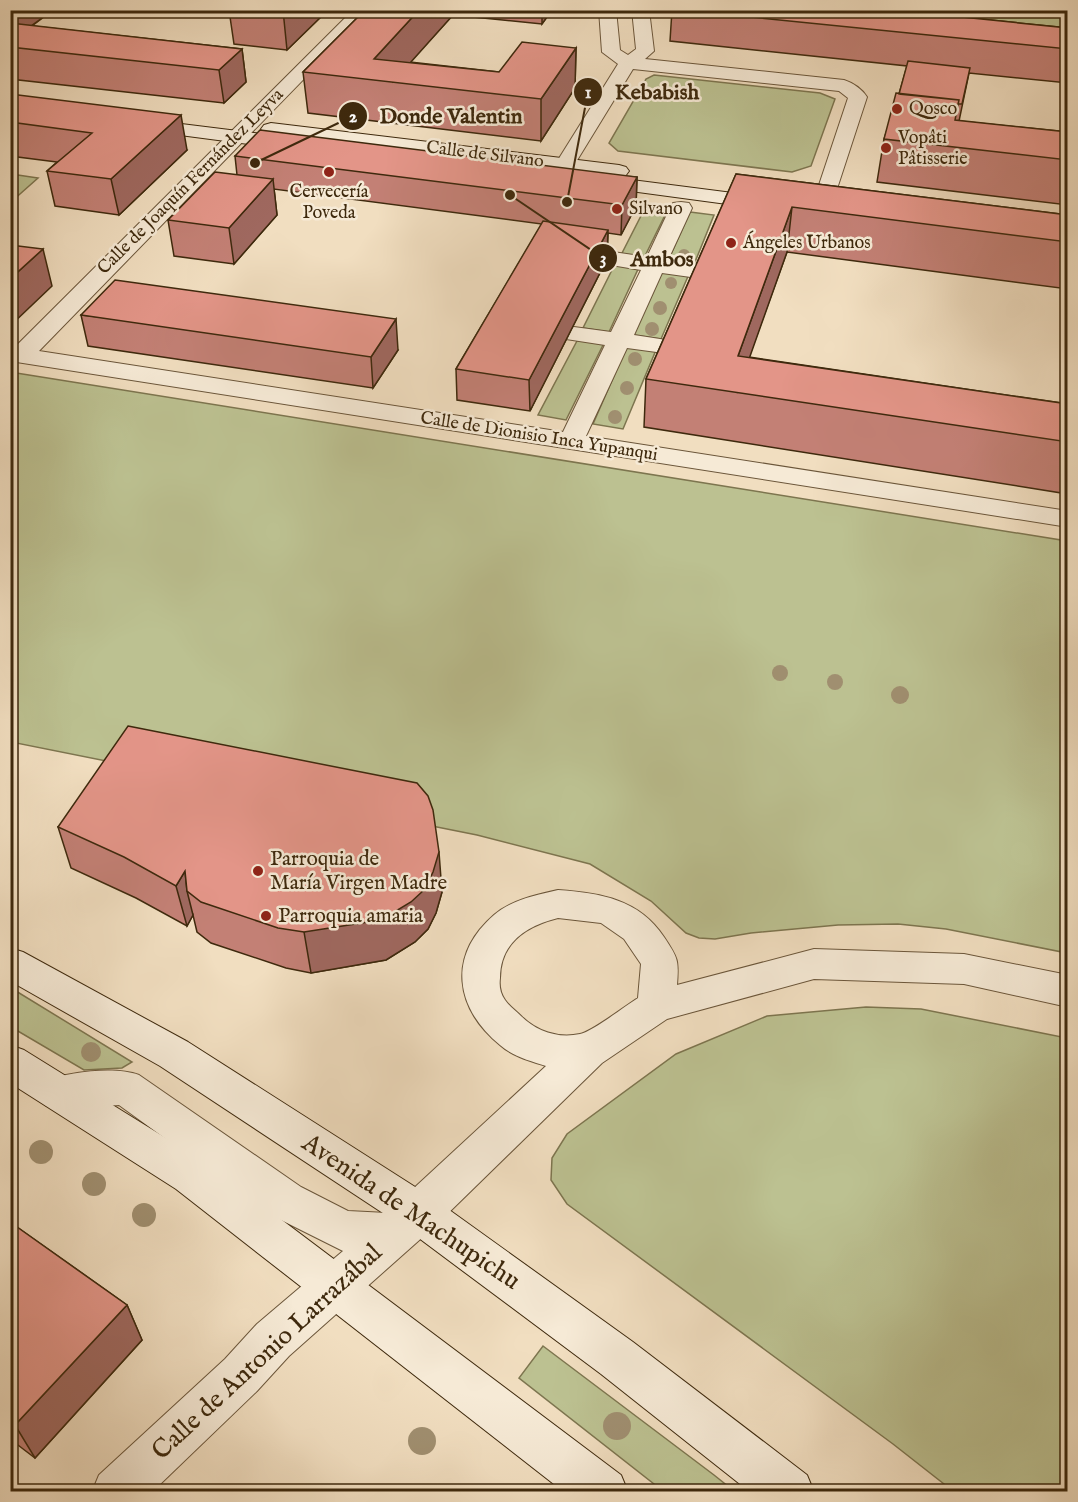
<svg xmlns="http://www.w3.org/2000/svg" width="1078" height="1502" font-family="'IM FELL English',serif">
	<rect width="100%" height="100%" fill="#f1dec0"/>
	<filter id="stains"><feTurbulence type="fractalNoise" baseFrequency=".00333" numOctaves="4"/><feColorMatrix values="0 0 0 0 .2 0 0 0 0 .09 0 0 0 0 .02 0 0 0 .5 -.17"/></filter>
	<radialGradient id="worn" r=".72"><stop offset=".6" stop-color="#630" stop-opacity="0"/><stop offset="1" stop-color="#630" stop-opacity=".3"/></radialGradient>
	<path fill="#bcc191" stroke="#7d754f" stroke-width="1.5" d="M938,11H1067V39L933,26Z
		M654,75L820,93L835,99L811,166L792,172L618,151L609,143L646,79Z
		M11,174L38,178L11,202L10,174Z
		M646,206L668,209L643,260L620,257Z
		M690,212L714,215L693,267L667,263Z
		M615,264L639,267L609,332L583,328Z
		M663,270L689,274L661,339L633,335Z
		M578,339L604,343L566,420L538,415Z
		M627,346L656,350L623,429L593,424Z
		M10,372L1067,541V953L946,929L898,924L838,925L751,933L715,939L699,938L686,933L651,901L590,864L477,835L11,742Z
		M11,988L132,1062L122,1068L84,1070L11,1027Z
		M866,1007L921,1009L1067,1038V1491H953L893,1444L567,1204L551,1180L552,1158L567,1134L676,1054L767,1016Z
		M543,1346L714,1475L734,1491H663L519,1378Z"/>
	<g fill="none" stroke-linecap="round" stroke-linejoin="round">
		<g stroke="#6b563a" stroke-width="2">
			<path id="street" d="M353,10H371L39,351L563,432L605,345L566,339L562,334L566,329L574,327L611,332L641,270L605,264L602,259L605,254L613,252L647,257L670,208L673,203L681,202L689,203L692,208L668,260L706,266L709,271L706,276L698,278L662,273L634,335L673,341L676,346L673,351L664,353L627,348L586,436L1068,511V527L10,361V347H15Z
				M599,10H616L620,50L628,55L636,49L632,10H649L654,51L645,59L844,80C853,83 862,89 867,97L833,201L826,203L819,201L815,197L848,98L839,91L633,69L565,180L558,182L551,180L548,176L618,64L602,52Z
				M558,890C600,893 639,899 664,937C678,958 679,960 677,985L814,949L964,954L1068,975V1007L964,984L814,979L667,1019L602,1063L434,1227L289,1356L257,1391L152,1492H92L99,1475L225,1359L257,1324L343,1251L271,1215L119,1105L59,1110L45,1105L39,1093L45,1081C69,1072 115,1066 139,1075L301,1187L348,1211L387,1213L546,1066C530,1061 512,1056 500,1045C455,1008 447,956 494,915C511,900 536,895 558,890ZM558,918L601,923L624,939L641,964L638,998C625,1006 592,1032 580,1034C558,1039 536,1031 521,1016C516,1011 509,1006 505,1000C500,993 499,986 500,978C500,943 526,926 558,918Z"/>
		</g>
		<g stroke="#3e290d" stroke-width="2">
			<path id="secondary" d="M141,119L295,138L302,140L305,144L302,148L295,150L134,129L131,125L134,121Z
				M271,123L619,165L626,167L629,171L626,175L619,177L264,133L261,129L264,125Z
				M593,175L771,198L778,200L782,204L778,208L771,210L586,185L583,181L586,177Z
				M10,948L23,952L188,1042L434,1199L633,1342L807,1475L814,1492H750L601,1374L404,1227L160,1066L10,981Z
				M10,1045L24,1050L206,1163L621,1475L628,1492H564L176,1189L10,1083Z"/>
		</g>
		<use href="#street" fill="#f6ead6" fill-rule="evenodd"/>
		<use href="#secondary" fill="#f6ead6" fill-rule="evenodd"/>
	</g>
	<g fill="#a08f70">
		<circle cx="684" cy="255" r="6"/>
		<circle cx="671" cy="283" r="6"/>
		<circle cx="660" cy="308" r="7"/>
		<circle cx="652" cy="329" r="7"/>
		<circle cx="635" cy="359" r="7"/>
		<circle cx="627" cy="388" r="7"/>
		<circle cx="615" cy="417" r="7"/>
		<circle cx="780" cy="673" r="8"/>
		<circle cx="835" cy="682" r="8"/>
		<circle cx="900" cy="695" r="9"/>
		<circle cx="91" cy="1052" r="10"/>
		<circle cx="41" cy="1152" r="12"/>
		<circle cx="94" cy="1184" r="12"/>
		<circle cx="144" cy="1215" r="12"/>
		<circle cx="617" cy="1426" r="14"/>
		<circle cx="422" cy="1441" r="14"/>
	</g>
	<path fill="#c38075" stroke="#3e290d" stroke-width="1.5" d="M10,10H53L32,26L242,49L246,82L224,103L10,79Z
		M229,10H328L287,50L234,44Z
		M365,10H552L542,24L453,15L410,62L499,72L576,48L575,88L541,141L308,113L303,72Z
		M672,10H893L1068,28V83L969,73L959,121L1068,132V205L877,182L884,139L899,94L907,66L670,41Z
		M10,94L187,150L119,215L55,206L47,171L57,162L10,156Z
		M235,156L637,177L636,206L621,235L608,233L607,259L530,411L457,400L456,369L542,224L274,189L277,215L234,264L174,256L168,220L237,175Z
		M736,174L1068,215V289L787,252L749,357L1068,404V494L644,427L646,379Z
		M81,315L398,350L373,388L88,346Z
		M58,827L442,892L436,913L428,929L415,942L386,960L311,973L286,968L211,943L197,932L193,915L187,926L136,898L71,868Z
		M10,1222L127,1305L142,1340L35,1458L10,1439Z"/>
	<path fill="#9f685f" stroke="#3e290d" stroke-width="1.5" d="M11,10H53L17,36Z
		M283,10H328L287,50Z
		M419,10H452L453,15L393,82L374,59Z
		M542,10H552L542,24Z
		M576,48L575,88L541,141V99Z
		M242,49L246,82L224,103L219,70Z
		M181,115L187,150L119,215L111,179Z
		M637,177L636,206L621,235L622,205Z
		M273,179L277,215L234,264L229,228Z
		M792,207L787,252L737,393L738,356Z
		M608,230L607,259L530,411L529,380Z
		M43,249L52,286L10,326V279Z
		M396,319L398,350L373,388L371,357Z
		M439,852L442,892L436,913L428,929L415,942L386,960L311,973L304,932Z
		M185,871L187,891L193,915L187,926L176,886Z
		M127,1305L142,1340L35,1458L15,1425Z"/>
	<path fill="#e39588" stroke="#3e290d" stroke-width="1.5" d="M365,10H419L374,59L499,72L522,42L576,48L541,99L303,72Z
		M681,10H893L1068,28V49Z
		M10,23L242,49L219,70L10,47Z
		M908,61L970,68L962,104H958L959,100L899,94Z
		M896,93L959,100L955,120L1068,132V160L884,139Z
		M10,94L181,115L111,179L47,171L92,133L10,122Z
		M260,130L637,177L622,205L235,156Z
		M215,172L273,179L229,228L168,220Z
		M736,174L1068,215V242L792,207L738,356L1068,404V442L646,379Z
		M543,221L608,230L529,380L456,369Z
		M10,245L43,249L10,279Z
		M115,280L396,319L371,357L81,315Z
		M128,726L417,783L428,796L433,810L439,852L433,872L425,889L411,902L381,920L304,932L278,928L201,902L187,891L185,871L176,886L124,857L58,827Z
		M10,1222L127,1305L15,1425L10,1422Z"/>
	<g fill="#8f2418" stroke="#f6ead6" stroke-width="2">
		<circle cx="897" cy="109" r="6"/>
		<circle cx="886" cy="148" r="6"/>
		<circle cx="329" cy="172" r="6"/>
		<circle cx="617" cy="209" r="6"/>
		<circle cx="731" cy="243" r="6"/>
		<circle cx="258" cy="871" r="6"/>
		<circle cx="266" cy="916" r="6"/>
	</g>
	<g text-anchor="middle" dominant-baseline="central" stroke-width="5" stroke-linejoin="round" paint-order="stroke">
		<g font-size="18" fill="#3e290d" stroke="#f6ead6" text-anchor="start">
			<text x="909" y="109">Qosco</text>
			<text x="898" y="138">Vopâti<tspan x="898" dy="21">Pâtisserie</tspan></text>
			<text x="329" y="192" text-anchor="middle">Cervecería<tspan x="329" dy="21">Poveda</tspan></text>
			<text x="629" y="209">Silvano</text>
			<text x="743" y="243">Ángeles Urbanos</text>
		</g>
		<g font-size="18" fill="#3e290d" stroke="#f6ead6">
			<text transform="translate(485 155) rotate(7)">Calle de Silvano</text>
			<text transform="translate(191 182) rotate(-45)">Calle de Joaquín Fernández Leyva</text>
			<text transform="translate(539 437) rotate(9)">Calle de Dionisio Inca Yupanqui</text>
		</g>
		<g font-size="21" fill="#3e290d" stroke="#f6ead6" text-anchor="start">
			<text x="270" y="859">Parroquia de<tspan x="270" dy="24">María Virgen Madre</tspan></text>
			<text x="278" y="916">Parroquia amaria</text>
		</g>
		<g font-size="26" fill="#3e290d" stroke="#f6ead6">
			<text transform="translate(411 1212) rotate(34)">Avenida de Machupichu</text>
			<text transform="translate(267 1352) rotate(-43)">Calle de Antonio Larrazábal</text>
		</g>
	</g>
	<path fill="none" stroke="#3e290d" stroke-width="2" d="M567 202L588 92M255 163L353 116M510 195L603 258"/>
	<g fill="#3e290d" stroke="#f6ead6" stroke-width="2">
		<circle cx="567" cy="202" r="6"/>
		<circle cx="255" cy="163" r="6"/>
		<circle cx="510" cy="195" r="6"/>
		<circle cx="588" cy="92" r="15"/>
		<circle cx="353" cy="116" r="15"/>
		<circle cx="603" cy="258" r="15"/>
	</g>
	<g font-size="18" text-anchor="middle" font-weight="bold" fill="#fff">
		<text x="588" y="98">1</text>
		<text x="353" y="122">2</text>
		<text x="603" y="264">3</text>
	</g>
	<g font-size="22" text-anchor="middle" font-weight="bold" fill="#3e290d" stroke="#f6ead6" stroke-width="5" stroke-linejoin="round" paint-order="stroke">
		<text x="657" y="99">Kebabish</text>
		<text x="451" y="123">Donde Valentin</text>
		<text x="662" y="266">Ambos</text>
	</g>
	<rect width="1078" height="1502" fill="none" stroke="#f1dec0" stroke-width="36"/>
	<rect x="12" y="12" width="1054" height="1478" fill="none" stroke="#3e290d" stroke-width="3"/>
	<rect x="18" y="18" width="1042" height="1466" fill="none" stroke="#3e290d" stroke-width="1.5"/>
	<rect width="100%" height="100%" filter="url(#stains)"/>
	<rect width="100%" height="100%" fill="url(#worn)"/>
</svg>
